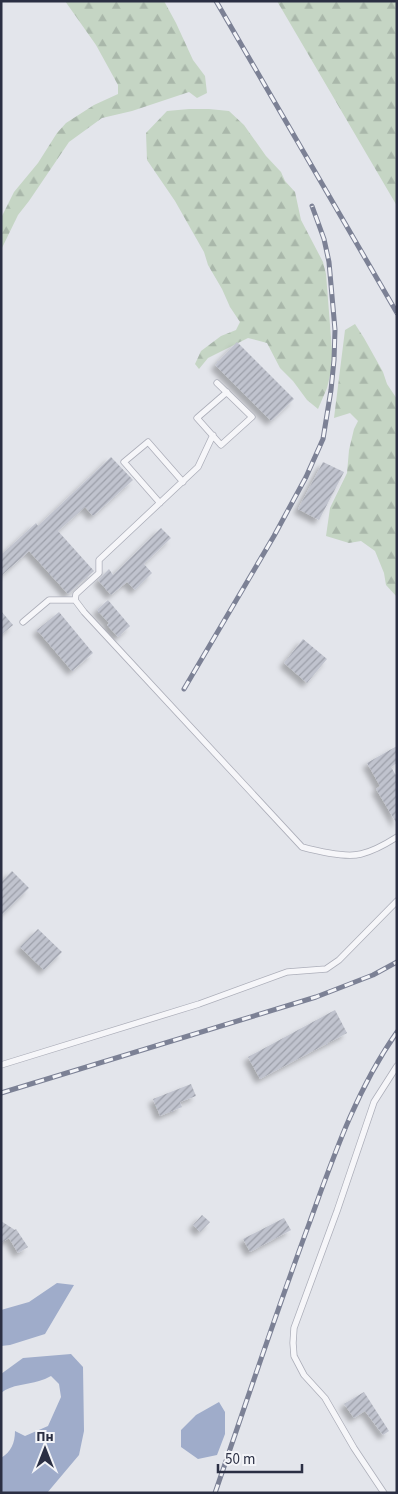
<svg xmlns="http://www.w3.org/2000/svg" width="398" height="1494" font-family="'Source Sans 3',sans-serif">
	<defs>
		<pattern id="forest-firs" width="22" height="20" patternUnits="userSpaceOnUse" patternTransform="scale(1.25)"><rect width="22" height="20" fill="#c5d5c4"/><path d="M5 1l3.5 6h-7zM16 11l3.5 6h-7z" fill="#a9b7aa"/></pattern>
		<pattern id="building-hatch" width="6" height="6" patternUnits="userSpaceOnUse" patternTransform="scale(1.25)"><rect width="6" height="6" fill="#c0c3ce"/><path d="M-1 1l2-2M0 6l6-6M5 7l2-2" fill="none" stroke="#9c9fa9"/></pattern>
		<filter id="shadow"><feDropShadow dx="-4.5" dy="4.5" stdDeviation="2.5" flood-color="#0004"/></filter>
	</defs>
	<rect width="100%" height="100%" fill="#e3e5eb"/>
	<path fill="url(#forest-firs)" d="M65,1H164L176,23L193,60L205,76L207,93L197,98L189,92L132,111L102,118L69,142L29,201L18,215L1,250V218L14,192L38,163L57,133L66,123L94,105L118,94V85L96,45Z
		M277,1L397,2V206Z
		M189,109H209L229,111L244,125L266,156L281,172L285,181L295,192L301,220L323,262L326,274L333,363L327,388L318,409L307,400L293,381L280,368L267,343L248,338L208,358L199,369L195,364L201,351L221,336L236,330L240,322L230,307L222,289L208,265L204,252L192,231L175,201L147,160L146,133L167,111Z
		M355,324L364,338L383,372L387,384L397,399V597L386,585L384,573L375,551L361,541L349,543L326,536L330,508L347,473L349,450L354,429L358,421L350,413L334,418L345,330Z"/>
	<path fill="#9facca" d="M57,1283L74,1285L45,1334L10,1345L1,1346V1310L29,1302Z
		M71,1354L83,1367L84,1431L79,1455L47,1493H1V1458C11,1452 15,1443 15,1431L25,1436L48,1426L61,1397L59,1384L51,1376C47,1378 43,1380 39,1381C27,1385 12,1384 1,1393V1374L23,1358Z
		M219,1402L225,1412V1434L217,1455L198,1459L181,1447V1430L196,1415Z"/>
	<path fill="url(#building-hatch)" filter="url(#shadow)" d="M237,342L294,399L271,421L215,365Z
		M111,457L133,480L93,516L85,507L58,531L94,571L68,594L29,551L1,576V555L36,523L38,526Z
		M323,462L344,472L319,520L298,509Z
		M161,528L171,538L144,564L152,573L135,590L127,582L111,595L98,580L109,569L113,575Z
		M108,600L130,626L118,637L107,625L109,623L97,610Z
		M1,611L13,625L1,635Z
		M59,612L93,653L72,671L37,630Z
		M303,639L327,659L307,683L284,663Z
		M397,746V763L391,767L397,777V824L376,789L380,786L367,763Z
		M12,871L29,888L1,916V882Z
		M38,929L62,952L44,970L20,947Z
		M335,1010L347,1033L260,1079L248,1057Z
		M191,1084L196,1096L180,1102L182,1107L160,1116L153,1099Z
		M202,1215L210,1222L200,1232L193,1225Z
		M284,1218L291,1230L250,1252L243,1239Z
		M1,1221L15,1230L16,1229L28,1247L18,1253L9,1238L1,1243Z
		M364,1392L389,1431L383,1435L365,1411L354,1418L344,1404Z"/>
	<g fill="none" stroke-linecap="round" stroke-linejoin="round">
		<g stroke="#acaeb9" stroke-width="7">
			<path id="service" d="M217,383L252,417L221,445L197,418L227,392
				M213,435L198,467L99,560V573L76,594L75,600L84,612L302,847C317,851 345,858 361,854C374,851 386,844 397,837
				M160,503L124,462L148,442L183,482
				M23,622L49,600H75
				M1,1065L199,1004L287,972L326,969L339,960L397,901
				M384,1493L354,1448L325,1398L304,1375L294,1356L293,1343L294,1328L337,1211L374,1102L397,1066"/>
		</g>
		<use href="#service" stroke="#f6f6f9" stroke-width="5.5"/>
		<g stroke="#7c8195" stroke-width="5">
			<path id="rail" d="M216,1L397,313
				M184,689L274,536L306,477L323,439L331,390L334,360L335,330L329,262L324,239L312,206
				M1,1093L316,997L373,975L397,962
				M215,1493C246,1403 276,1313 309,1224C333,1158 356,1090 397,1032"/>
		</g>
		<use href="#rail" stroke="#f3f4f8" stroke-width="3" stroke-dasharray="9" stroke-linecap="butt"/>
	</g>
	<rect width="398" height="1494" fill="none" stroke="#2b2f43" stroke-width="5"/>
	<g transform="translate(45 1449)" stroke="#f3f4f8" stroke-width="4" paint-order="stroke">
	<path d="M0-4L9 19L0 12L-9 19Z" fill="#2b2f43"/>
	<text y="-8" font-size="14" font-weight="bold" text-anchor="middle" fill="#2b2f43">Пн</text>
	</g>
	<path d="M218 1464v8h84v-8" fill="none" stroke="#2b2f43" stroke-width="2.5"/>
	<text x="225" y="1464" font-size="15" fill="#2b2f43" stroke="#f3f4f8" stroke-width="4" paint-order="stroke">50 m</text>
</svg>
